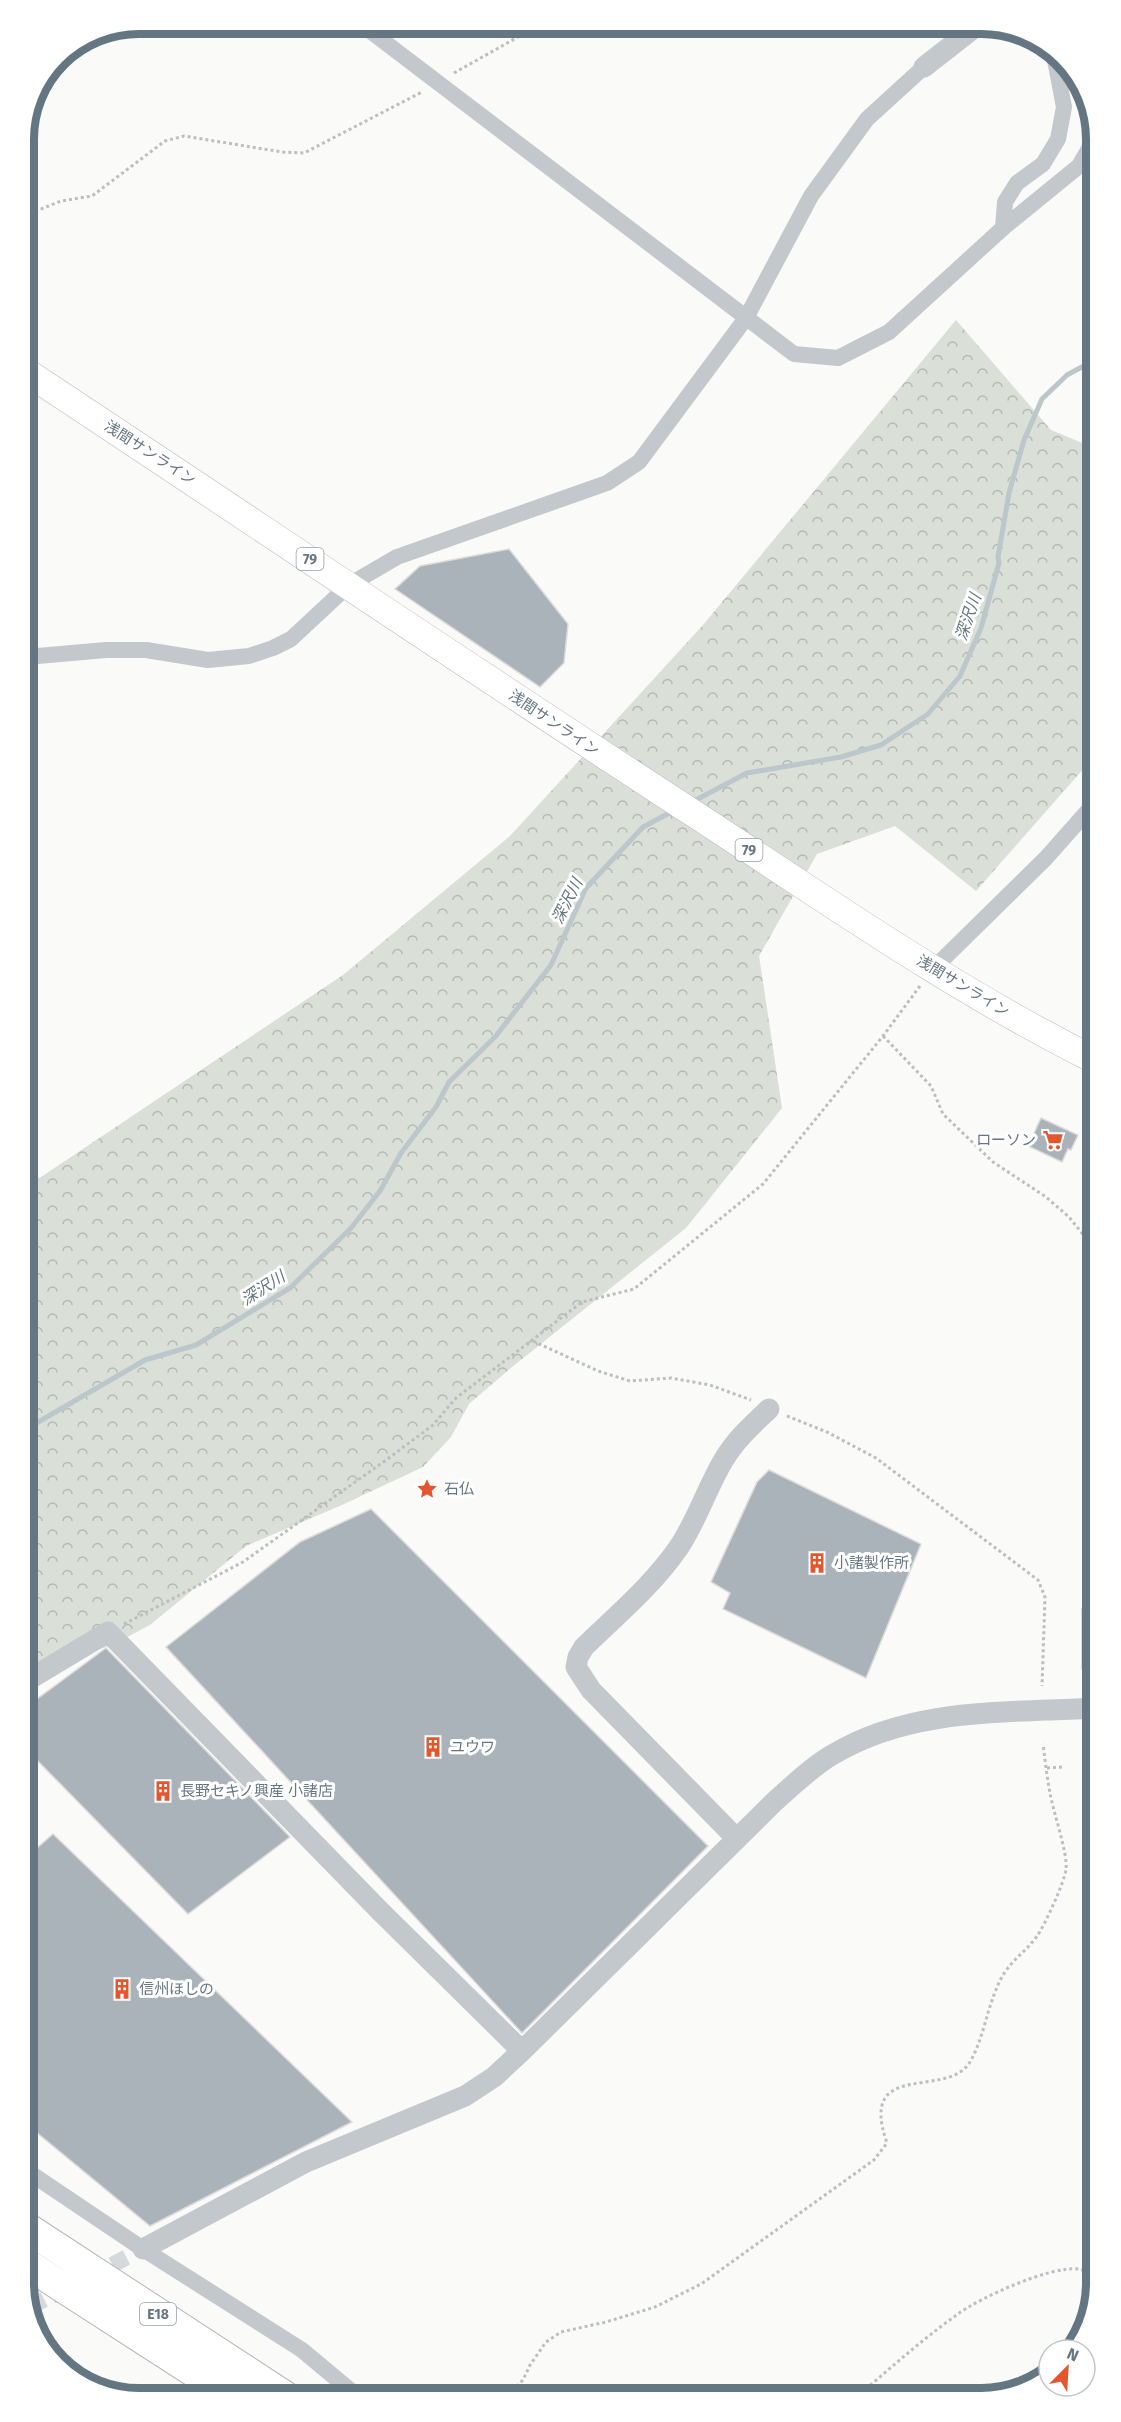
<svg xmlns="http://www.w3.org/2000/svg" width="1121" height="2422" font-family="'Fira Sans','Noto Sans JP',sans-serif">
	<defs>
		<pattern id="forest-crowns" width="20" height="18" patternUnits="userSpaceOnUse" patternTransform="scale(1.5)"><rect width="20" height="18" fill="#dadfd7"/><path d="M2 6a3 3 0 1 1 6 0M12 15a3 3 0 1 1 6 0" fill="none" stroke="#b4b9b4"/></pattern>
	</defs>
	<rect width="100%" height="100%" fill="#fafaf8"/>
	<path fill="url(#forest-crowns)" d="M956,320L1051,430L1092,447L1093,758L976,891L895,826L817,854L759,956L782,1108L686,1228L512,1367L469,1404L451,1437L423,1467L342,1505L246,1546L150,1625L110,1646L28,1668L27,1182L41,1177L343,975L510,836L703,625Z"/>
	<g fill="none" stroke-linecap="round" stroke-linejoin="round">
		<path stroke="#bbc7cb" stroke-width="5" d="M692,802L747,773L841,757L881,745L928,714L960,676L981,628L999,563L998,557L1009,493L1024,440L1042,399L1067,375L1091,362
			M28,1428L145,1360L196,1345L290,1288L351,1228L380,1191L401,1153L436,1107L449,1082L495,1037L551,965L586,888L643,827L675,810"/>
	</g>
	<path fill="#aab3b9" stroke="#dcdcda" stroke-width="1.5" d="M509,549L568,624L564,663L540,687L395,589L420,566Z
		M1041,1118L1078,1135L1071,1150L1068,1149L1062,1162L1028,1146Z
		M769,1470L921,1544L866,1678L723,1609L730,1593L711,1582L757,1482Z
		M371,1509L708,1846L522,2033L166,1647L300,1542Z
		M106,1648L290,1837L188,1914L29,1752V1705Z
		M53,1834L352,2122L150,2226L30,2127L29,1855Z"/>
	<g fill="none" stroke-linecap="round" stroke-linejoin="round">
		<path stroke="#d5d9db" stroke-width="16" stroke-dasharray="16 8" stroke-linecap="butt" d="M91,2276L131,2255
			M30,2307L69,2287"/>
		<g stroke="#b5babe" stroke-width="28">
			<path id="primary" d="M25,371C249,519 471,669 696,815C826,900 955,990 1093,1059
				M1095,1613V1665"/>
		</g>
		<g stroke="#b4b9bd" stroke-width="32">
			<path id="motorway" d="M30,2230L286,2397
				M30,2266L233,2397"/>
		</g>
		<path stroke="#bbbfc2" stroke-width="3" stroke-dasharray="3 3" stroke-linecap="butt" d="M454,73L541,24
			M24,216L61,201L92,196L165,141L184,136L282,152L304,153L422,92
			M883,1036L931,1086L943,1114L993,1162L1046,1197L1069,1217L1094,1248
			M533,1341L598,1371L630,1381L671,1378L710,1385L751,1400
			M787,1416L827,1432L876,1458L1038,1580L1045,1597L1042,1686
			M124,1624L243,1562L393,1455L433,1425L456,1398L582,1302L634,1289L763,1184L883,1036L920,986
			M1047,1768L1062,1767
			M861,2393C893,2366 924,2338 958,2314C981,2297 1050,2266 1078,2269C1086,2270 1092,2275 1097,2281
			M508,2395L523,2380L530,2365L546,2342L561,2332L606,2322L655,2307L701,2284L874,2160L887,2143C857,2058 947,2100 970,2062C985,2036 987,2004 1002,1977C1011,1960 1027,1951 1037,1936C1045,1925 1065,1881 1066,1869C1068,1854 1053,1811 1050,1793C1047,1777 1045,1760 1043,1744"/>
		<path stroke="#c3c8cc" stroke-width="16" d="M361,24L794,354L838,358L889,332L1003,228L1079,166L1091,145
			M1003,228L1005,202L1017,183L1043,164L1058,139L1064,107L1053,50
			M26,657L106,650H146L208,660L249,656L273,648L291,639L349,585L397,557L607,483L639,462L746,318L811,196L867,119L924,67
			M934,968L1046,858L1093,805
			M30,2173L143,2249L302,2350L357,2396"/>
		<path stroke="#c3c8cc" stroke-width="21" d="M924,67L979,24
			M28,1680L108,1632L380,1911L522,2051
			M737,1839L591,1690L576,1667L578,1657L584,1647C617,1615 653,1585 679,1547C697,1520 707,1488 723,1461C735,1440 752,1425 769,1409
			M143,2249L306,2162L465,2096L494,2077L522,2051L772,1804C791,1787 810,1768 832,1755C911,1707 1007,1713 1095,1708"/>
		<use href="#primary" stroke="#fff" stroke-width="27"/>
		<use href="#motorway" stroke="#fff" stroke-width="30"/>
	</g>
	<defs>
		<g id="supermarket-bare" transform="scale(1.62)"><path d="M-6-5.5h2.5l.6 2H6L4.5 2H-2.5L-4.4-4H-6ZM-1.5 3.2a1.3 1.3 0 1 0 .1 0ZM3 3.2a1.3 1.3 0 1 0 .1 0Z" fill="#e4572e" stroke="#fff" stroke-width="2.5" paint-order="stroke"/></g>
		<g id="sight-bare" transform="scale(1.62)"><path d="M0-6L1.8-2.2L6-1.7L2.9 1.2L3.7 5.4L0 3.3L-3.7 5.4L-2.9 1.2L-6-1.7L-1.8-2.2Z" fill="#e4572e" stroke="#fff" stroke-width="2.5" paint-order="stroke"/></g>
		<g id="building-bare" transform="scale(1.62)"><path d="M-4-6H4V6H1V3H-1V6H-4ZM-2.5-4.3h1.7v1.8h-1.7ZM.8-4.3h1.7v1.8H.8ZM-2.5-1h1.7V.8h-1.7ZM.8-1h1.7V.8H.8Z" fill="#e4572e" stroke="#fff" stroke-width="2.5" paint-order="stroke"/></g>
	</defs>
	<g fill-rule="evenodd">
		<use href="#supermarket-bare" x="1053" y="1140"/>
		<use href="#sight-bare" x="427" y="1489"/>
		<use href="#building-bare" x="817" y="1563"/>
		<use href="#building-bare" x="433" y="1747"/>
		<use href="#building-bare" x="163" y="1791"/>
		<use href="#building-bare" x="122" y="1989"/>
	</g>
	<g text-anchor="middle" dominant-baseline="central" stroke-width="6" stroke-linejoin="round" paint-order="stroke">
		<g fill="#fff" stroke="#939fa8" stroke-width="1.5">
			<rect x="296.5" y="548" width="27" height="22" rx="4.5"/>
			<rect x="735.5" y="839" width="27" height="22" rx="4.5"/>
			<rect x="140" y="2303" width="36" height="22" rx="4.5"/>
		</g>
		<g font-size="14" font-weight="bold" fill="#657683">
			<text x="310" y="559">79</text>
			<text x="749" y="850">79</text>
			<text x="158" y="2314">E18</text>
		</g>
		<g font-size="15" fill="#657683" stroke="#fff">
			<text transform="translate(150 453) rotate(33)">浅間サンライン</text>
			<text transform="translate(554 723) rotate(34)">浅間サンライン</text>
			<text transform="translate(963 986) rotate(31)">浅間サンライン</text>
		</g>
		<g font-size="15" fill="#657683" stroke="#fff" text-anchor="start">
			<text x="1036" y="1140" text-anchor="end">ローソン</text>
			<text x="444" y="1489">石仏</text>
			<text x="834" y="1563">小諸製作所</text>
			<text x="450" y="1747">ユウワ</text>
			<text x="180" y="1791">長野セキノ興産 小諸店</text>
			<text x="139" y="1989">信州ほしの</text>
		</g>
		<g font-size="16" font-style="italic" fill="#60757c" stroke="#fff">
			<text transform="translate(968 617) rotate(-71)">深沢川</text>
			<text transform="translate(567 901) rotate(-63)">深沢川</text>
			<text transform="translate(263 1288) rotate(-33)">深沢川</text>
		</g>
	</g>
	<path d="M0 0H1121V2422H0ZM139 34H981A105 105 0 0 1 1086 139V2283A105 105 0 0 1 981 2388H139A105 105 0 0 1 34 2283V139A105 105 0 0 1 139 34Z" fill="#fff" fill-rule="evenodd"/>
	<path fill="none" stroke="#657683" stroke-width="8" d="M139 34H981A105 105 0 0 1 1086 139V2283A105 105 0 0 1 981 2388H139A105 105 0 0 1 34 2283V139A105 105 0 0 1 139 34Z"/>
	<g transform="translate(1067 2368) rotate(24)"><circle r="28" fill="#ffffff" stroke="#c1c8cd" stroke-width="1.5"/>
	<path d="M0-4.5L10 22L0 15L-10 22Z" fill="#e4572e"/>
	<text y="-9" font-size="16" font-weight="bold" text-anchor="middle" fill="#657683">N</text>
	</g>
</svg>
